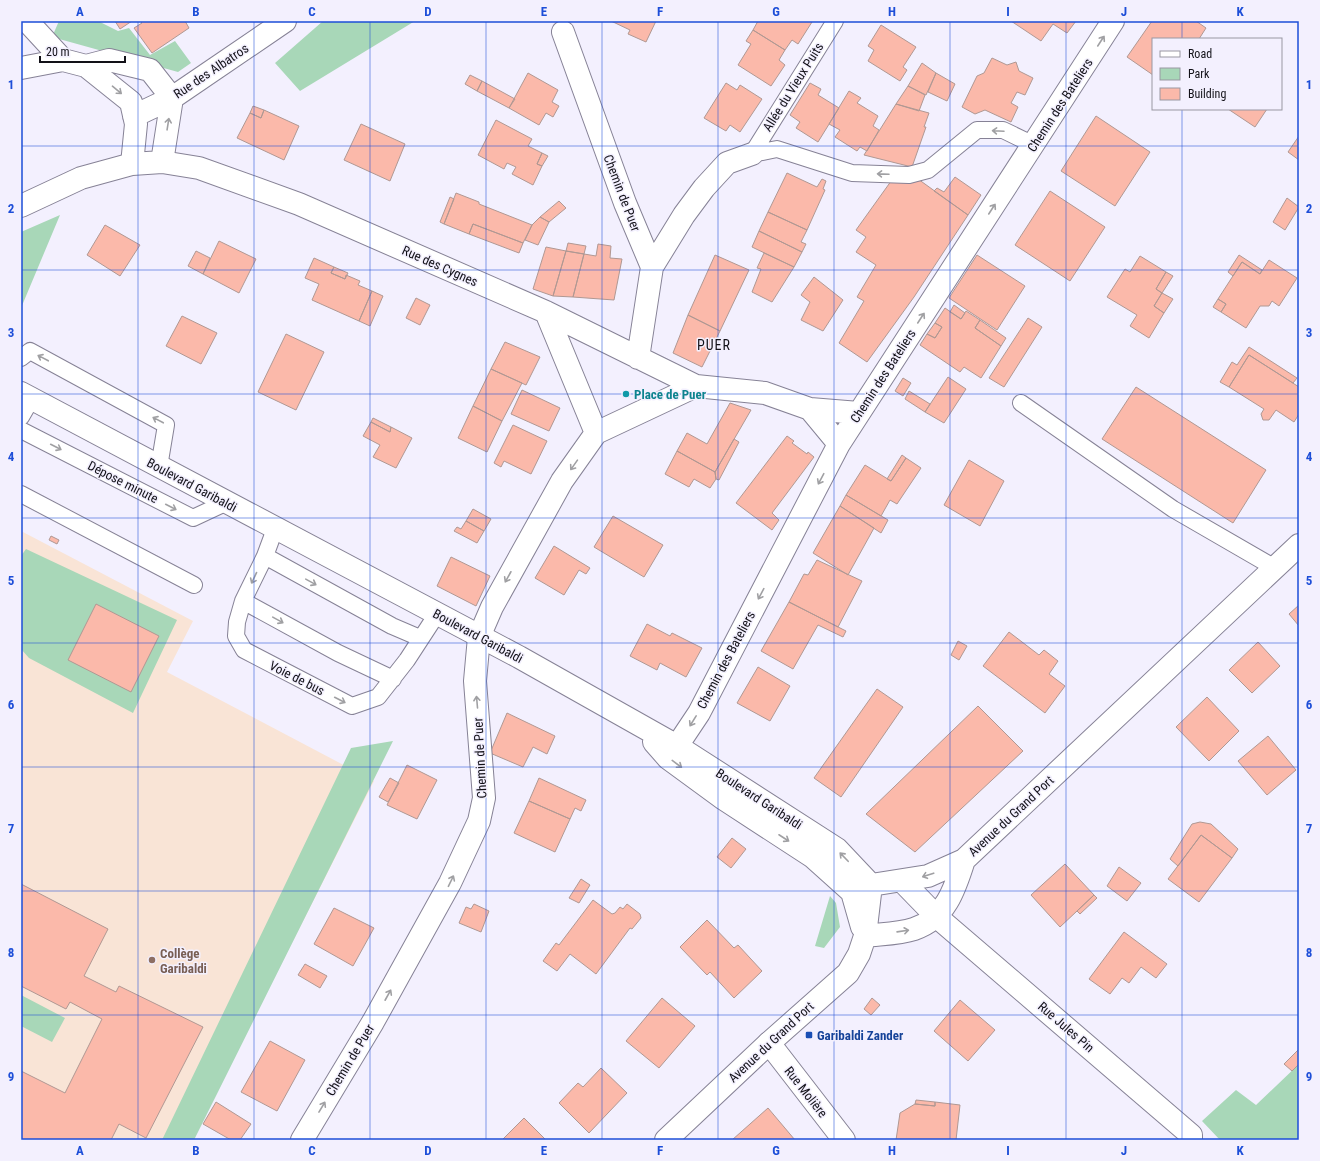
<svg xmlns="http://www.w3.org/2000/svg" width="1320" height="1161" font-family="'Roboto Condensed',sans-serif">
	<rect width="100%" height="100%" fill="#f3f0fe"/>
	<path fill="#f9e4d6" d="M21,531L193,621L167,672L374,781L192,1140H21Z"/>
	<path fill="#a8d7b8" d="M59,21H98L118,31L129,28L150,55L175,41L191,63L178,72L52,37Z
		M323,21H415L300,91L275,63Z
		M60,215L21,308V232Z
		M26,549L177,620L133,713L29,658L21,649V556Z
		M393,741L194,1140H162L351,748Z
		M830,896L836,903L840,927L824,948L815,946Z
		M21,995L65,1018L52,1042L21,1026Z
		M1299,1064V1140H1220L1202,1121L1236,1090L1256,1105Z"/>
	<path fill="#fbb9aa" stroke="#b09893" d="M115,21H132L120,29Z
		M140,21H185L189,28L152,53L134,28L142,23Z
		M611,21H656L646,42L628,34L630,30Z
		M758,21H810L812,22L798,44L792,40L785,50L753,30Z
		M1011,21H1076L1067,33L1053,24L1041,41Z
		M1152,21H1196L1206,28L1199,39H1153V75L1127,57Z
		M881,25L916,47L903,67L907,70L900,81L868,61L874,50L868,46Z
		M753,30L785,50L779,60L785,65L771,86L738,65L751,44L746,41Z
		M992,58L1007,65L1016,62L1019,71L1033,78L1025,95L1017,92L1011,103L1018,107L1011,122L985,110L975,114L962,107L977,76L984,73Z
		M922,63L936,73L926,95L908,86Z
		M528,73L558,90L552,102L559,106L553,117L546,113L539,125L509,108Z
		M936,73L955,84L947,101L928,92Z
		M470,75L482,81L477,91L465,84Z
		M482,81L515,99L509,108L477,91Z
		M726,83L737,90L740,85L762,99L740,132L730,125L726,131L704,118Z
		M810,83L821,89L818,95L839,108L818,142L796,128L800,122L790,115Z
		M908,86L925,95L919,111L896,104Z
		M849,91L861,98L857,103L878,116L873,126L879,130L867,151L860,147L857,151L835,137L840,130L829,124Z
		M896,104L929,113L924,127H926L912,167L864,155Z
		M253,106L264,110L261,118L250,113Z
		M1228,109H1267L1255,127Z
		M264,110L299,126L284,160L237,138L250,113L261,118Z
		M1096,116L1150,152L1115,206L1061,171Z
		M496,120L532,139L528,146L542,153L537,164L542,166L533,185L512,174L516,167L507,163L504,169L478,155Z
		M361,124L405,144L390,181L344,160Z
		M1299,136V160L1288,152Z
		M542,153L548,156L542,166L537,164Z
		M787,173L817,187L822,179L826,181L823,189L825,190L807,230L768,212Z
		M894,177L918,179L968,215L914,297L867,362L839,343L864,301L857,297L876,265L856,252L866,237L856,230Z
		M955,177L981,195L968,215L934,191L937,188L944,192Z
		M1050,191L1105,227L1070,281L1015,245Z
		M456,193L479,202V204L532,225L523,243L473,224L469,234L444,224Z
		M450,197L454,199L444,224L440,222Z
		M1287,198L1299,207L1285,230L1273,222Z
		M559,201L566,208L549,222L540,217Z
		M768,212L807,230L801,242L806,244L802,252L759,231Z
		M540,217L549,222L538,245L525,240L532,225Z
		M473,224L523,243L519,253L469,234Z
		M105,225L140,245L120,276L87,255Z
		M759,231L802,252L794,267L752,247Z
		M219,241L256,259L239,293L203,274Z
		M568,243L586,246L584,254L566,251Z
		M598,244L611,246L610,258L622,259L614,300L573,297L584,254L596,256Z
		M546,247L566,251L553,296L533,289Z
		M196,251L210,258L203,274L188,266Z
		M566,251L584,254L573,297L553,296Z
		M764,253L794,267L772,302L752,292L761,269L757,268Z
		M715,255L749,270L720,331L688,315Z
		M977,255L1025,286L997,330L949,298Z
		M1239,255L1262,270L1260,274L1242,262L1233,276L1228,272Z
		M1140,256L1166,272L1156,289L1162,293L1154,306L1164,313L1149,338L1130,326L1137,315L1107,297L1125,269L1130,272Z
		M314,258L334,267L331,273L345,279L346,275L360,281L358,285L372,291L359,321L312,300L319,284L305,278Z
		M1269,260L1297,278L1279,306L1272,301L1269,306H1260L1246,328L1221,312L1226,304L1218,299L1242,262L1260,274Z
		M334,267L348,273L345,279L331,273Z
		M1166,272L1173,276L1162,293L1156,289Z
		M814,277L843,300L823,331L801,320L810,302L801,295Z
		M372,291L383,296L370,326L359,321Z
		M1162,293L1173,299L1164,313L1154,306Z
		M416,298L430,305L420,325L406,318Z
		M1218,299L1226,304L1221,312L1213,307Z
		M954,305L965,313L961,319L950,312Z
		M945,308L961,319L966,311L980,320L975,328L1001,346L981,378L964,367L960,372L920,345L927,334L935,338L942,327L935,323Z
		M688,315L720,331L702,367L673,353Z
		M182,316L217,333L201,364L166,346Z
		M1028,318L1042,327L1004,387L989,378Z
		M980,320L1006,338L1001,346L975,328Z
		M935,323L942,327L935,338L927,334Z
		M286,334L324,352L296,410L258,392Z
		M505,342L540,357L526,385L491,369Z
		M1249,347L1297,378L1293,383L1249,355L1229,387L1220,382L1232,362L1237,365Z
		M1249,355L1299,387V414L1294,422L1276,410L1269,420H1263L1261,414L1264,409L1229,387Z
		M491,369L522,383L502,421L473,406Z
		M948,377L966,389L944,423L925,412Z
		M903,378L911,383L903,396L895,391Z
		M1136,387L1266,470L1233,523L1102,439Z
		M522,390L560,408L549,431L511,414Z
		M909,391L930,404L925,412L905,399Z
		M730,403L751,410L715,472L677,451L687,433L707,444Z
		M473,406L502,421L487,452L458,438Z
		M373,418L391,427L390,432L371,422Z
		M371,422L390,432L391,427L412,438L396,468L373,457L380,445L363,436Z
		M513,425L547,441L531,474L504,461L501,467L494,463Z
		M787,436L794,441L792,443L807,454L808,452L814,457L772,513L779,520L772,530L736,503Z
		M734,439L739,442L719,480L716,479L715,472Z
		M677,451L715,472L716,479L710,488L694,479L689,487L665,474Z
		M902,455L906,458L891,481L887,479Z
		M906,458L921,468L897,504L890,500L881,516L846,495L865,465L891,481Z
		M969,460L1004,481L980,526L944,505Z
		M846,495L888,520L881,533L840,506Z
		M840,506L874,528L848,575L813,553Z
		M473,509L491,519L484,531L466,521Z
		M613,516L663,545L644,577L594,547Z
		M466,521L484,531L477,543L454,531L457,527L461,529Z
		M51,536L59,540L57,544L49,540Z
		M554,546L590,568L586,574L579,570L564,595L535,578Z
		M451,557L490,576L476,606L437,586Z
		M817,560L862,581L838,627L789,602L804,574L808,575Z
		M789,602L846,631L843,637L818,625L793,669L761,651Z
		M96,604L159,636L131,692L68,660Z
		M1299,605V626L1289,614Z
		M647,624L670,636L672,633L702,648L686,677L660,663L657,670L630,656Z
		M1009,632L1039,655L1044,650L1058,661L1049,674L1065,686L1045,713L983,666Z
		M958,641L967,646L959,660L951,655Z
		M1258,642L1280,666L1252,693L1229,670Z
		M758,667L790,686L770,721L737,703Z
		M877,689L903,707L841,797L814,778Z
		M1207,697L1239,731L1209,761L1176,727Z
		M978,706L1023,751L915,852L866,814Z
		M507,713L555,736L547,754L533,747L523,767L490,753Z
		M1268,736L1296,770L1267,795L1238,761Z
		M407,765L437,780L417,819L387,805Z
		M390,778L399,783L388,802L379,797Z
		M539,778L586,800L581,811L575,808L570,819L529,801Z
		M529,801L570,819L555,852L514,833Z
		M1200,822L1211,824L1238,849L1232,858L1201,835L1178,866L1170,859L1192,824Z
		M1201,835L1232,858L1199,902L1168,879Z
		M732,838L746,849L731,868L717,857Z
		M1065,864L1094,895L1060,927L1031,895Z
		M1119,867L1141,883L1127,901L1107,886Z
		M581,879L590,885L579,903L569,898Z
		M21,884L108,929L84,976L116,992L119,986L203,1027L146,1138L119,1124L111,1140H21V1071L65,1093L102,1019L70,1002L66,1009L21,986Z
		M1094,895L1097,898L1080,914L1077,911Z
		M593,900L612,914L615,913L620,907L623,909L627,904L640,914L641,918L632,929L630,928L596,974L570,954L557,971L543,961L556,943L559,945Z
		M474,904L489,911L481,932L459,923L466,907L471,909Z
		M334,908L374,928L353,966L314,944Z
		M707,920L734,948L738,945L762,971L734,998L710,972L707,975L680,947Z
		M1124,932L1167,964L1156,978L1141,967L1129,983L1122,978L1110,994L1089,979Z
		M305,964L327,976L320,988L298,975Z
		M662,998L695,1026L659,1068L626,1041Z
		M872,998L880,1005L871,1015L864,1009Z
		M960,1000L995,1030L968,1061L934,1031Z
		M270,1041L305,1060L277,1111L241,1092Z
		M1299,1049V1064L1292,1071L1284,1064Z
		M601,1068L627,1093L589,1133L559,1103L578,1083L583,1087Z
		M916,1100L935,1102V1106L915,1104Z
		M216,1102L251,1124L240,1140H231L203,1124Z
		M935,1102L960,1105L956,1140H896L900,1113L915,1104L935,1106Z
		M768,1108L795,1140H732Z
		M524,1118L546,1140H502Z"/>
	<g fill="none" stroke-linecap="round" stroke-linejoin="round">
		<g stroke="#868296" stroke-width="18">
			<path id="lane" d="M752,154L777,149L852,173L909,175L928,170L977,130H1003L1034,145
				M752,154L835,21
				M21,358L30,351L166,425L159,467
				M1021,403L1173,509L1275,568
				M21,417L32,398
				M21,430L193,518L225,503
				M21,494L194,585
				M275,529L265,556L243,601L237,622L236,636L244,650L352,706L378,697L407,660L437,614
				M265,556L392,626L420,638
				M243,601L338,653L393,679"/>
		</g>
		<g stroke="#868296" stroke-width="24">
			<path id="street" d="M27,21L63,60L86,66L131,102L136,124L132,164
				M563,32L625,203L652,267L638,358
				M86,66L109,60L150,70L172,98L162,162
				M21,68L63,60
				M134,116L172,98L285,21
				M21,206L81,178L132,164L162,162L199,168L299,204L546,312L696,386L765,393L810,409L839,444
				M652,267L684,215L704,188L727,163L752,154
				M546,312L596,433
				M810,409L859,413
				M596,433L696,386
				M677,746L699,713L839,444L1113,21
				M902,881L937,917L1191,1135V1140
				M769,1043L844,1140
				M302,1140L373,1022L450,883L479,821L484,798L475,681L479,637L492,607L562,481L596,433"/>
		</g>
		<g stroke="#868296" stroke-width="24">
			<path id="secondary" d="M21,393L519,657L677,746L837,849L871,885
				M654,742L668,758L724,799L813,857L852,892L862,927
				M858,890L871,885L928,876L964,860
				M865,936C880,934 899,934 914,929C945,919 955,889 964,860L1299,545
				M666,1140L769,1043L848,973L859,954L865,936L871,885"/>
		</g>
		<use href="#lane" stroke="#fff" stroke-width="16"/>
		<use href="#street" stroke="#fff" stroke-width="22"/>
		<use href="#secondary" stroke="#fff" stroke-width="22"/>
	</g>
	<defs><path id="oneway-shaft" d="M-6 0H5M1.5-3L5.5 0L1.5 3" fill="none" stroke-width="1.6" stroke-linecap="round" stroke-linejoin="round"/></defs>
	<g stroke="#a0a0a3">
		<use href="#oneway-shaft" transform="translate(1101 41) rotate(-57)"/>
		<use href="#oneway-shaft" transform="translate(117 90) rotate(40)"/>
		<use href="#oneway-shaft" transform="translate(168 124) rotate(-81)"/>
		<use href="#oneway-shaft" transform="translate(998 131) rotate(-177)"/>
		<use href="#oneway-shaft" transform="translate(883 174) rotate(-178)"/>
		<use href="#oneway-shaft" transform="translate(992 209) rotate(-57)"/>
		<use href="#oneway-shaft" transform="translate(921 318) rotate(-57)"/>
		<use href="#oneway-shaft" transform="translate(43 358) rotate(-152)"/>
		<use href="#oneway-shaft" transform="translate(158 420) rotate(-152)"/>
		<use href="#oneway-shaft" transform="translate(56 447) rotate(27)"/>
		<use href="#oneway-shaft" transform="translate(574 465) rotate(125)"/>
		<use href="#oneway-shaft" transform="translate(821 479) rotate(118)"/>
		<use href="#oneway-shaft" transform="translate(171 507) rotate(27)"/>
		<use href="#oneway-shaft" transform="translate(508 577) rotate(119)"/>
		<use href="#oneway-shaft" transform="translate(254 578) rotate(115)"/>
		<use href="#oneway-shaft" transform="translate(311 582) rotate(29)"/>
		<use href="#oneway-shaft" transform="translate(761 594) rotate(118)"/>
		<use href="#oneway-shaft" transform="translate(278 620) rotate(29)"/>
		<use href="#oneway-shaft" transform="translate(340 700) rotate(27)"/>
		<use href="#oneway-shaft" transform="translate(477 702) rotate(-95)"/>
		<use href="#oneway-shaft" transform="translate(693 721) rotate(122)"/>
		<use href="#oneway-shaft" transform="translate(677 764) rotate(37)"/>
		<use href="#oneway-shaft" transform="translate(784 838) rotate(33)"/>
		<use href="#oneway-shaft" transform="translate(844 857) rotate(-134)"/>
		<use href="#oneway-shaft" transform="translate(928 875) rotate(162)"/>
		<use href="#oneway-shaft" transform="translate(451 881) rotate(-64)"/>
		<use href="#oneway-shaft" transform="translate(903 931) rotate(-8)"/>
		<use href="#oneway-shaft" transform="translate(388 995) rotate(-61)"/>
		<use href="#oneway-shaft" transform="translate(322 1107) rotate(-59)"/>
	</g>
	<path fill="none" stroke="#1d4ed8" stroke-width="1" stroke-opacity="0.55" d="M138,21V1140M254,21V1140M370,21V1140M486,21V1140M602,21V1140M718,21V1140M834,21V1140M950,21V1140M1066,21V1140M1182,21V39M1182,109V1140M21,146H1299M21,270H1299M21,394H1299M21,518H1299M21,643H1299M21,767H1299M21,891H1299M21,1015H1299"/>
	<circle fill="#0f9aa8" stroke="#f3f0fe" stroke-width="1.5" cx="626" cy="394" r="4"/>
	<circle fill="#8d6e63" stroke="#f3f0fe" stroke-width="1.5" cx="152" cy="960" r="4"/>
	<rect fill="#1a4fb4" stroke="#f3f0fe" stroke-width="1.5" x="805" y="1031" width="8" height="8" rx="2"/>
	<g text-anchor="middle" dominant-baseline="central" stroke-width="3" stroke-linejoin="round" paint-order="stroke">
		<g font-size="13" fill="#121118" stroke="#f3f0fe">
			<text transform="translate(211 71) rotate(-34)">Rue des Albatros</text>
			<text transform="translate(793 87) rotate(-58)">Allée du Vieux Puits</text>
			<text transform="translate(1060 105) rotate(-57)">Chemin des Bateliers</text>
			<text transform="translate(622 193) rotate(69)">Chemin de Puer</text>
			<text transform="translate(440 266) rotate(24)">Rue des Cygnes</text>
			<text transform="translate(883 376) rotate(-57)">Chemin des Bateliers</text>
			<text transform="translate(123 482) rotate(27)">Dépose minute</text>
			<text transform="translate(192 485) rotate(28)">Boulevard Garibaldi</text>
			<text transform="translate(478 636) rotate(28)">Boulevard Garibaldi</text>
			<text transform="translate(726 660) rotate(-62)">Chemin des Bateliers</text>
			<text transform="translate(297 678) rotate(27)">Voie de bus</text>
			<text transform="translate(480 758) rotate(-93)">Chemin de Puer</text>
			<text transform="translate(759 799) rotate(33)">Boulevard Garibaldi</text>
			<text transform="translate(1011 816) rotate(-43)">Avenue du Grand Port</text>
			<text transform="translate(1066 1027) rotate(41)">Rue Jules Pin</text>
			<text transform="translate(771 1042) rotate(-43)">Avenue du Grand Port</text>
			<text transform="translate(350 1060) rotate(-59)">Chemin de Puer</text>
			<text transform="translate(806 1092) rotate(52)">Rue Molière</text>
		</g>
		<g font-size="13" font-weight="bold" fill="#0d838f" stroke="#f3f0fe" text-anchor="start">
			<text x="634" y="394">Place de Puer</text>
		</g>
		<g font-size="13" font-weight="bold" fill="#785e54" stroke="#f3f0fe" text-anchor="start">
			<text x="160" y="953">Collège<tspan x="160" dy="15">Garibaldi</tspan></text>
		</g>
		<g font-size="13" font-weight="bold" fill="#164399" stroke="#f3f0fe" text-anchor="start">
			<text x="817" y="1035">Garibaldi Zander</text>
		</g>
		<g font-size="14" letter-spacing="1" fill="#121118" stroke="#f3f0fe">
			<text x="714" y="345">PUER</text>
		</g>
	</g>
	<rect width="1320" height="1161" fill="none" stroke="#f3f0fe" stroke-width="44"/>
	<rect x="1152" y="38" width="130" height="72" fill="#f3f0fe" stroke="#9997a2"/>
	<rect x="1160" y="51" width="20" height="6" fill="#ffffff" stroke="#9997a2"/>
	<text x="1188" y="58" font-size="12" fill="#121118">Road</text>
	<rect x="1160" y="68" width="20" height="12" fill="#a8d7b8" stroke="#9997a2"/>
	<text x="1188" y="78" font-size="12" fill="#121118">Park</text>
	<rect x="1160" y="88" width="20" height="12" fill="#fbb9aa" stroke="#9997a2"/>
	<text x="1188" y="98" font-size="12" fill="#121118">Building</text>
	<path d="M40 56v6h85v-6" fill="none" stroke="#121118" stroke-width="2"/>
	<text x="46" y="56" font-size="12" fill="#121118" stroke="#f3f0fe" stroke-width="3" paint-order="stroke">20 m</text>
	<rect x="22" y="22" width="1276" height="1117" fill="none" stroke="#1d4ed8" stroke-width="1.5"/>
	<g font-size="13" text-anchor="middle" font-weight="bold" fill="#1d4ed8">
		<text x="80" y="16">A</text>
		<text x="196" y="16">B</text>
		<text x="312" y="16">C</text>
		<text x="428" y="16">D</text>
		<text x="544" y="16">E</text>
		<text x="660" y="16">F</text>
		<text x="776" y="16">G</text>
		<text x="892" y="16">H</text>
		<text x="1008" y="16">I</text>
		<text x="1124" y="16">J</text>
		<text x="1240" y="16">K</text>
		<text x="11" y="89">1</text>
		<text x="1309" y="89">1</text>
		<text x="11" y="213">2</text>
		<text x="1309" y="213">2</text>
		<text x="11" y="337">3</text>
		<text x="1309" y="337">3</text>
		<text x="11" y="461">4</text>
		<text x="1309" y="461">4</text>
		<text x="11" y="585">5</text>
		<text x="1309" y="585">5</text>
		<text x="11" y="709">6</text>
		<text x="1309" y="709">6</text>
		<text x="11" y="833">7</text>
		<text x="1309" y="833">7</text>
		<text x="11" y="957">8</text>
		<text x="1309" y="957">8</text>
		<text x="11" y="1081">9</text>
		<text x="1309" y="1081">9</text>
		<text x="80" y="1155">A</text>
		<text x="196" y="1155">B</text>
		<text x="312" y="1155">C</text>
		<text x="428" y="1155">D</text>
		<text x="544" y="1155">E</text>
		<text x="660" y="1155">F</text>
		<text x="776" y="1155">G</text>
		<text x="892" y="1155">H</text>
		<text x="1008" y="1155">I</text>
		<text x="1124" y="1155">J</text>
		<text x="1240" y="1155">K</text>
	</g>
</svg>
